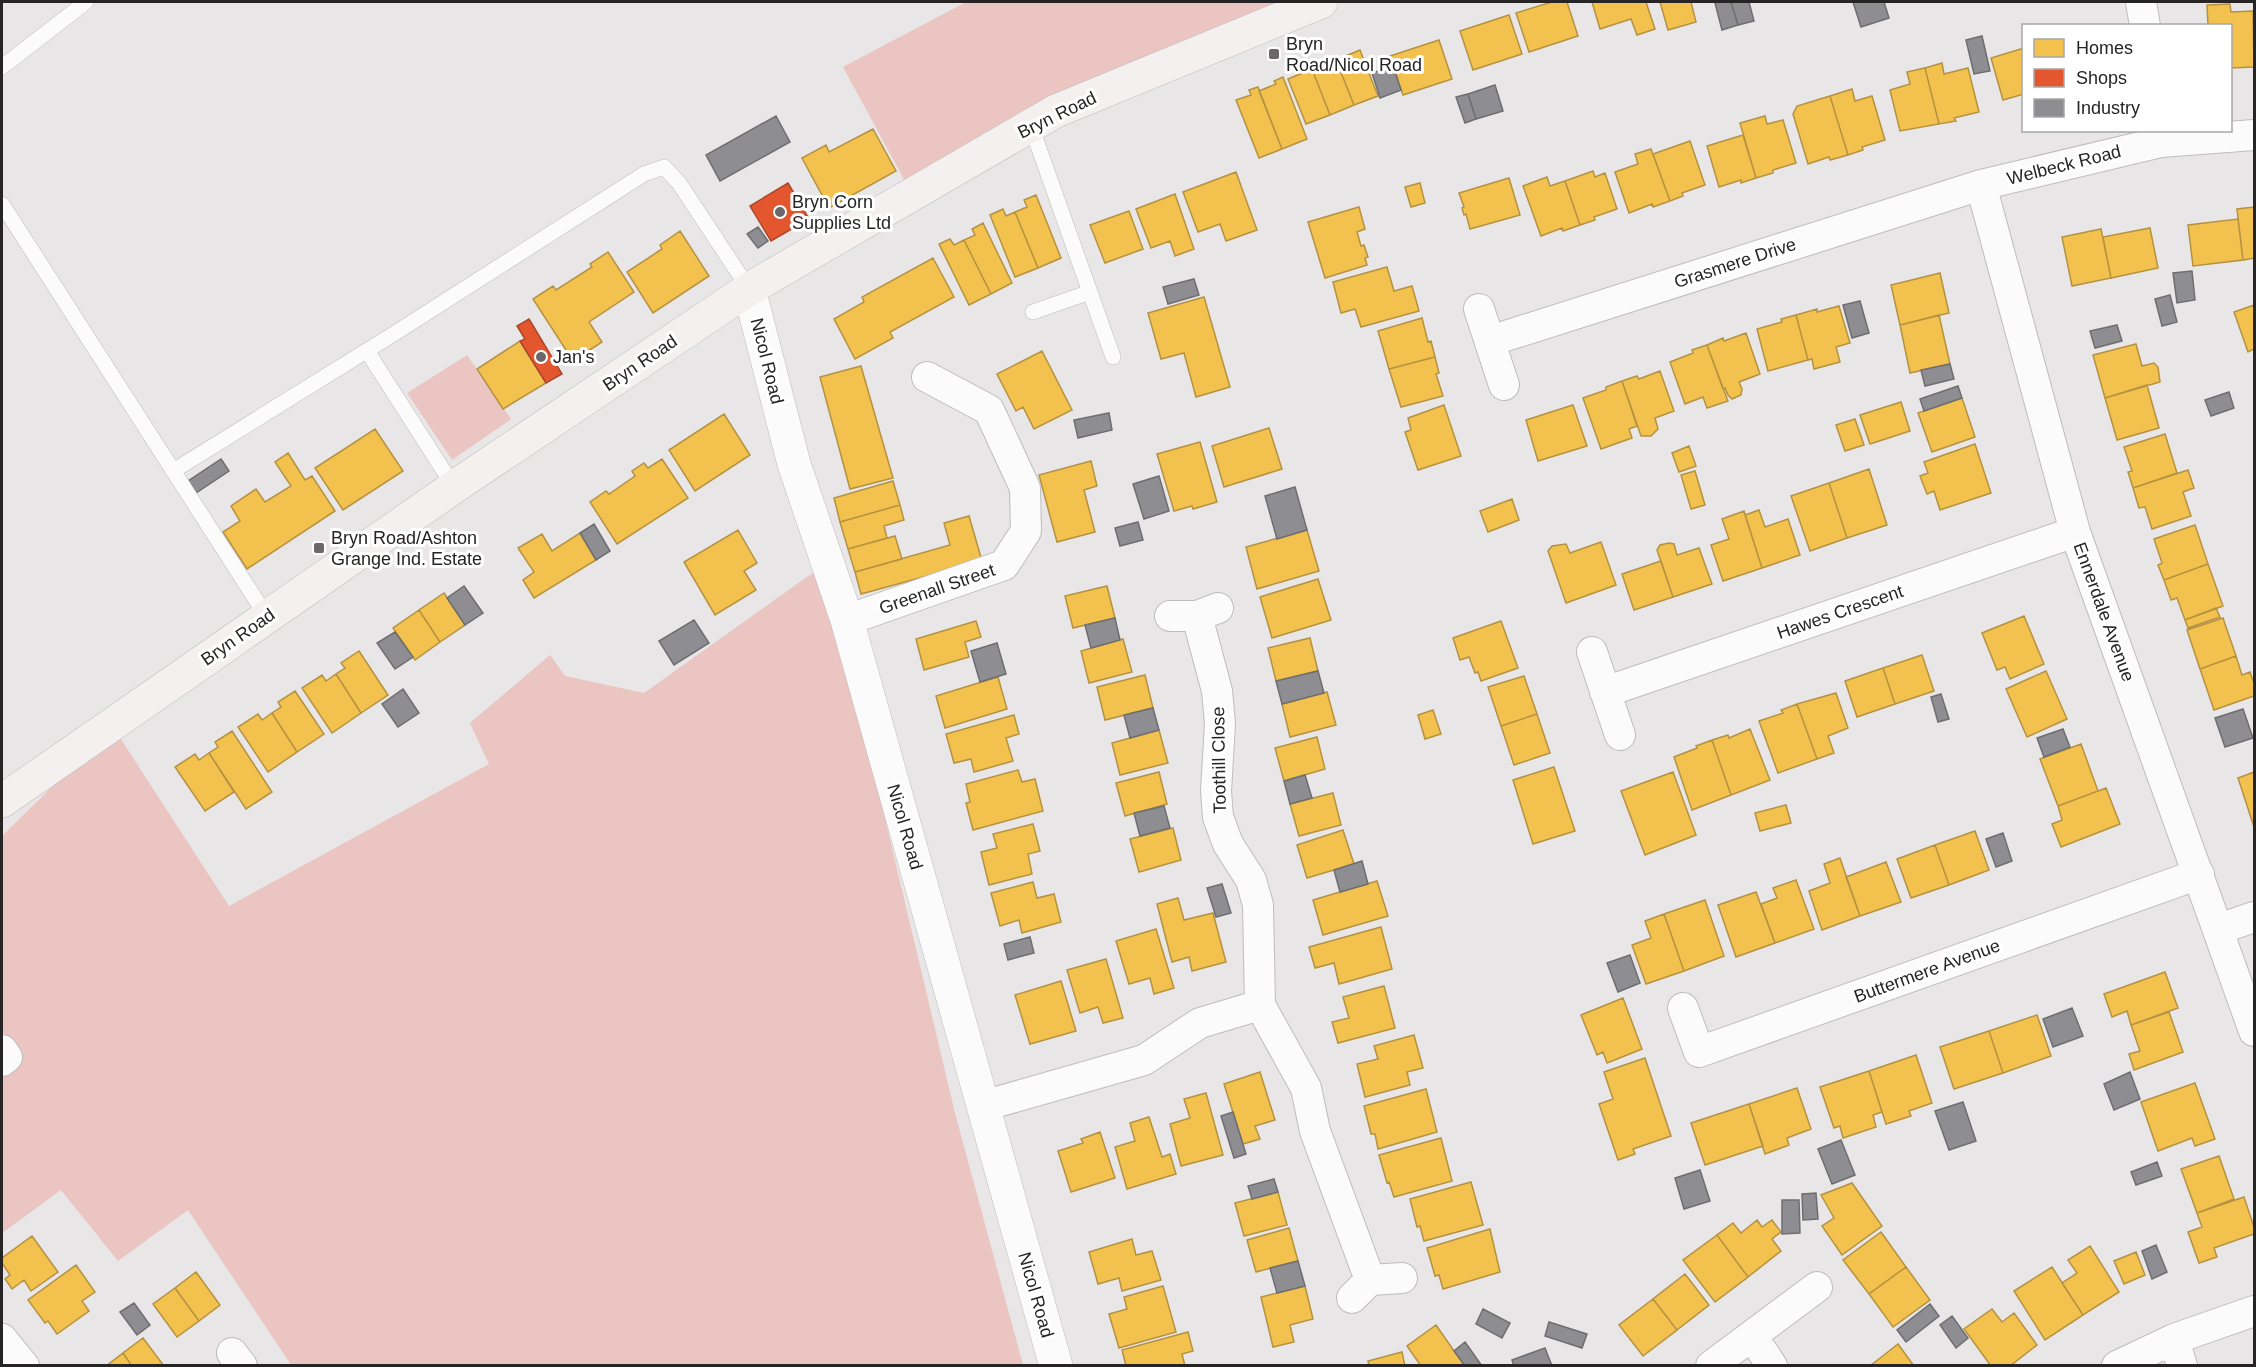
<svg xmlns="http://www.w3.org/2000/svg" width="2256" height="1367" font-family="Helvetica,sans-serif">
	<rect width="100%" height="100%" fill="#e8e6e6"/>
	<path fill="#eac5c1" d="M966,2H1296L906,183L843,67Z
		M467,355L511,419L452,460L407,393Z
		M821,567L839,625L955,1113L1023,1365H291L188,1210L118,1261L61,1190L2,1233V1070L15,1051L2,1031V836L113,727L229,906L489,764L470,723L550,655L565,676L644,693Z"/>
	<path fill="#f2c14e" stroke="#b59241" stroke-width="1.5" d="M1552,2H1567L1578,36L1529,52L1516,13Z
		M1592,2H1646L1655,29L1637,35L1631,19L1600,29Z
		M1660,2H1691L1696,22L1668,30Z
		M2230,4L2231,12L2253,11L2254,67L2230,68V26H2208L2207,5Z
		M1509,15L1522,54L1473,70L1460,31Z
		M1439,40L1452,79L1403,95L1390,56Z
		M2024,48V94L2003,100L1991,58Z
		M1360,50L1378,96L1354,105L1336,60Z
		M1336,60L1354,105L1330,115L1312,69Z
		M1942,63L1944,74L1968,68L1979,112L1954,118L1956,121L1939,124L1925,68Z
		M1925,68L1939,124L1900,131L1890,90L1910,84L1907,72Z
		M1312,69L1330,115L1306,124L1288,79Z
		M1283,77L1307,139L1282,149L1259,91L1276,84L1274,81Z
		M1258,87L1282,149L1259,158L1236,100L1251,95L1249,90Z
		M1852,89L1855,101L1872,96L1885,140L1862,147L1863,150L1848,155L1830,96Z
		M1830,96L1848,155L1830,160L1829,157L1808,164L1793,114L1797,106Z
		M1765,116L1767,124L1783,120L1796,163L1773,170V173L1756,178L1740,123Z
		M873,129L896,171L829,208L802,158L826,145L829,152Z
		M1743,135L1756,178L1741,183V180L1719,187L1707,146Z
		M1690,141L1705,185L1682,193L1683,196L1670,201L1653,154Z
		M1651,149L1670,201L1653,207L1652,204L1629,213L1615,172L1638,164L1635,154Z
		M1593,171L1595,177L1605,173L1617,209L1594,217L1595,220L1580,225L1565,181Z
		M1236,172L1257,230L1226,241L1220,224L1198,232L1183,192Z
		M1547,177L1550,186L1565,181L1580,225L1563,231L1562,228L1541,236L1523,186Z
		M1509,178L1520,215L1470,229L1466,214L1464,215L1462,208L1464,207L1459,193Z
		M1420,183L1425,203L1411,207L1405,187Z
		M1175,194L1194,249L1175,256L1170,241L1151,248L1136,209Z
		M1036,195L1061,258L1038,268L1015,212L1027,207L1024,200Z
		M1359,207L1365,229L1357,232L1361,246L1364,245L1368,257L1365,258L1367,265L1325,278L1308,222Z
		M2254,207V258L2243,260L2237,209Z
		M1003,209L1006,216L1015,212L1038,268L1015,277L990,215Z
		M1129,211L1143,249L1105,263L1090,225Z
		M2238,219L2243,260L2193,266L2188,225Z
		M983,223L1012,283L991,294L964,240L975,235L972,229Z
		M2150,228L2158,268L2111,278L2103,237Z
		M2101,229L2111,278L2072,286L2062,237Z
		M680,231L709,276L653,313L627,272L662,249L660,245Z
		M950,239L954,245L964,240L991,294L969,305L939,244Z
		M608,252L634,292L589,322L602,342L573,361L533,299L553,286L556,290L592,267L590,264Z
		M933,258L954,297L890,332L893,338L855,359L834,319L864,302L862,297Z
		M1387,267L1394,291L1412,286L1419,311L1361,327L1355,309L1341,313L1333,282Z
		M1940,273L1949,313L1900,325L1891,285Z
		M1204,297L1230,387L1196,397L1184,353L1161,359L1148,313Z
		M2254,305V349L2248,352L2234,312Z
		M1839,306L1850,343L1836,347L1840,362L1814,369L1812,359L1808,360L1796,315L1817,309V312Z
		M1796,315L1808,360L1768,371L1757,329L1782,322L1781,319Z
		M1939,315L1950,364L1910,373L1900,325Z
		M1422,318L1428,342L1431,341L1435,357L1389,369L1378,331Z
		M1746,333L1760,374L1739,382L1742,389L1741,395L1732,399L1728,395L1725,388L1723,389L1707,345L1723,338L1724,341Z
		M520,341L546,383L503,409L477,369Z
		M2136,344L2142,366L2154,363L2158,367L2160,382L2105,398L2093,355Z
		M1707,345L1728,401L1707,408L1703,397L1685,404L1670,362L1693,353L1692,350Z
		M1042,351L1072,410L1034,429L1023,407L1016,411L997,374Z
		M1435,357L1439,373L1436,374L1443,396L1401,407L1389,369Z
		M861,366L893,478L850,489L820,377Z
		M1660,371L1674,411L1655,418L1658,429L1651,436H1641L1622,381L1637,376L1639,379Z
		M1622,381L1637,426L1629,429L1632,438L1601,449L1583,398L1606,390V387Z
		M2147,385L2159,428L2117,440L2105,398Z
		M1962,398L1975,437L1932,452L1918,413Z
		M1901,402L1910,431L1870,444L1860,415Z
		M1444,405L1461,456L1418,470L1405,432L1411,430L1408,418Z
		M1573,405L1587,446L1538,461L1526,420Z
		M724,414L750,455L695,491L669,450Z
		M1855,419L1864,445L1845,451L1836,425Z
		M1269,428L1282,469L1224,487L1212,446Z
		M375,429L403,471L343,510L315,468Z
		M2165,434L2177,473L2133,488L2128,472L2132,471L2124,447Z
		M1200,442L1217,502L1193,509L1192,506L1174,511L1157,454Z
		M1975,444L1991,493L1940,510L1934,491L1927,494L1920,476L1928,473L1924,462Z
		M1689,446L1696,466L1679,472L1672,453Z
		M288,453L305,480L312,476L335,511L247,569L223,532L240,521L231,506L256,489L265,502L291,486L275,462Z
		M662,459L688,498L617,544L590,502L606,491L609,494L635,476L632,471L644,463L648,468Z
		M1091,461L1097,486L1084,490L1095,532L1057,542L1039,475Z
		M1869,469L1887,525L1847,538L1829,483Z
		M2188,470L2194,488L2183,492L2191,516L2152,529L2145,507L2139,508L2133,488Z
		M1695,471L1705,505L1691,509L1681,475Z
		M893,481L900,505L840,522L834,498Z
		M1829,483L1847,538L1810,551L1791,496Z
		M1512,499L1519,520L1488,532L1480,511Z
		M900,505L904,520L884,526L887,538L848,549L840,522Z
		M1759,510L1765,527L1788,519L1800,555L1762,568L1745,515Z
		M1744,511L1762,568L1723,581L1711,545L1729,539L1722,519Z
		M969,516L982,561L861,594L855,572L950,545L944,523Z
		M2195,525L2208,564L2164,580L2158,565L2162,563L2154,539Z
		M738,530L757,563L744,571L756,590L715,615L684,562Z
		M1307,530L1319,571L1257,589L1246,547Z
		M580,533L596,560L534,598L523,580L534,572L518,548L542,534L552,551Z
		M895,536L902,559L855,572L848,549Z
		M1601,542L1616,585L1566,603L1548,551L1552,546L1566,544L1570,553Z
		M1669,543L1674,544L1677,555L1699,548L1712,584L1673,597L1657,550L1660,545Z
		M1661,561L1673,597L1634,610L1622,574Z
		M2208,564L2223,606L2185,620L2177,598L2171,600L2164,580Z
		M1318,579L1331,620L1272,638L1260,597Z
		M1107,586L1115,618L1073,628L1065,596Z
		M444,593L465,625L440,642L419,610Z
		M2216,608L2220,617L2188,628L2185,620Z
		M419,610L440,642L415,660L393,628Z
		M2024,616L2044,664L2010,679L2005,667L1997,670L1982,633Z
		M2223,618L2236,656L2200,669L2187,630Z
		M976,621L981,637L965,642L969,657L924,670L916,639Z
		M1501,621L1518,668L1481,681L1478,672L1475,673L1469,657L1460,660L1453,638Z
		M1310,638L1318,671L1276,681L1268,648Z
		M1123,639L1132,672L1089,683L1081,651Z
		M359,651L388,695L361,713L336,674L345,668L341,663Z
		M1922,655L1934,691L1895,704L1883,668Z
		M2236,656L2242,675L2250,672L2254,683V696L2214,710L2200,669Z
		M1883,668L1895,704L1857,717L1845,681Z
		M2046,671L2067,719L2027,737L2006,689Z
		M336,674L361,713L332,733L302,688L322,675L326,681Z
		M1145,675L1153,708L1105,720L1097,687Z
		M1524,676L1537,714L1501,726L1488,687Z
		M998,677L1007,709L945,728L936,696Z
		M295,691L324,734L297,752L272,713L281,707L278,702Z
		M1327,692L1336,725L1290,737L1282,704Z
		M1836,693L1848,728L1828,736L1834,753L1817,759L1797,704Z
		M1797,704L1817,759L1778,773L1759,721L1783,713L1781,710Z
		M1433,710L1441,734L1425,739L1418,715Z
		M272,713L297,752L268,772L238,727L258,714L262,720Z
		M1537,714L1550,753L1514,765L1501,726Z
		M1014,715L1019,734L1006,738L1013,761L974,772L971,759L954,763L946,734Z
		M1750,729L1770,780L1731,795L1712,740L1728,735L1729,738Z
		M1159,730L1168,763L1120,775L1112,743Z
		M232,731L272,792L246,809L209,753L218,747L215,742Z
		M1317,737L1325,769L1284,781L1275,748Z
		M1712,740L1731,795L1692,810L1674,757L1697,748L1696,746Z
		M2081,744L2098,791L2058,806L2040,759Z
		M209,753L234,792L205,811L175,767L195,754L199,760Z
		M1554,767L1575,831L1533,844L1513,780Z
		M1018,770L1022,782L1035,779L1043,811L973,830L966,803L970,802L966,784Z
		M1159,772L1167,804L1125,816L1116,783Z
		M1673,772L1696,835L1645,855L1621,791Z
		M2254,772V827L2238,778Z
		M2106,788L2120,824L2061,847L2052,824L2062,820L2058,806Z
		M1333,793L1341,825L1299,836L1290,804Z
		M1786,805L1791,823L1760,831L1755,813Z
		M1033,824L1040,851L1028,854L1032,874L989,885L981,852L997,848L993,834Z
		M1173,828L1181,860L1139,872L1130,839Z
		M1343,830L1354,864L1307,878L1297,845Z
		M1975,831L1989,870L1949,885L1935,845Z
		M1935,845L1949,885L1911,898L1897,859Z
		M1840,858L1860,916L1822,930L1809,891L1830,883L1824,864Z
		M1886,862L1901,902L1860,916L1846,877Z
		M1796,880L1814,929L1775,943L1761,904L1777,898L1773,888Z
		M1377,881L1388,916L1323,935L1313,900Z
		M1033,882L1037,898L1054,894L1061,922L1022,933L1019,920L1000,926L991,893Z
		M1756,892L1775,943L1736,957L1718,905Z
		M1178,898L1184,920L1213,913L1226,962L1192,971L1189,957L1172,962L1157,904Z
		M1705,900L1724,956L1684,971L1664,914Z
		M1664,914L1684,971L1646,984L1632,945L1651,938L1645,921Z
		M1381,927L1392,969L1339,984L1334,963L1315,968L1309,947Z
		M1156,929L1174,988L1154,994L1150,978L1129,984L1116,941Z
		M1106,959L1123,1018L1103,1023L1098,1007L1080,1013L1067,970Z
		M2165,972L2178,1008L2131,1025L2127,1011L2112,1017L2104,994Z
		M1061,981L1076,1031L1030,1044L1015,995Z
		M1384,986L1395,1028L1338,1043L1332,1022L1349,1018L1343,997Z
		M1623,998L1642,1049L1607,1063L1603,1052L1597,1055L1581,1015Z
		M2169,1012L2183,1052L2134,1070L2129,1054L2140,1051L2131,1025Z
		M2037,1015L2051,1056L2003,1073L1989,1031Z
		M1989,1031L2003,1073L1954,1089L1940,1047Z
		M1414,1035L1423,1068L1407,1072L1410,1085L1365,1097L1357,1064L1378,1059L1374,1046Z
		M1916,1055L1932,1103L1909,1111L1911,1116L1886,1124L1869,1071Z
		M1645,1058L1671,1136L1633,1149L1635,1154L1618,1160L1599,1104L1613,1099L1604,1072Z
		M1869,1071L1882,1112L1873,1115L1876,1127L1843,1138L1840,1126L1834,1128L1820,1087Z
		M1260,1072L1275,1120L1255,1126L1260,1139L1243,1144L1224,1084Z
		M2195,1083L2215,1139L2195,1146L2192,1138L2158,1151L2141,1102Z
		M1797,1088L1811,1129L1787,1138L1789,1145L1765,1154L1749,1104Z
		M1426,1089L1437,1132L1378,1149L1375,1134H1371L1364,1106Z
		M1206,1093L1223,1155L1181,1166L1170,1124L1190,1118L1184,1099Z
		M1749,1104L1763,1146L1705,1165L1691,1123Z
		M1149,1117L1162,1157L1170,1154L1176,1174L1127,1189L1115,1147L1135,1141L1130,1123Z
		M1100,1132L1115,1178L1071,1192L1058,1151L1083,1143L1081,1139Z
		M1441,1138L1452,1181L1394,1197L1389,1182L1387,1183L1379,1155Z
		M2219,1156L2234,1199L2197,1213L2181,1169Z
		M1471,1182L1483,1225L1424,1241L1420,1226L1417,1227L1410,1199Z
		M1852,1183L1882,1226L1842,1255L1822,1226L1834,1218L1821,1195Z
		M1278,1192L1287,1225L1244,1236L1235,1203Z
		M2244,1197L2254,1227V1234L2214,1248L2217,1257L2199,1263L2188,1232L2202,1227L2197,1213Z
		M1757,1220L1762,1227L1772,1220L1781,1232L1772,1239L1781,1251L1748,1277L1717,1235L1733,1223L1741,1233Z
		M1289,1228L1298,1261L1256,1272L1247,1240Z
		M1490,1229L1500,1272L1443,1289L1439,1275L1435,1276L1427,1248Z
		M1881,1232L1906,1267L1869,1294L1843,1260Z
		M1717,1235L1748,1277L1715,1302L1683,1260Z
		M32,1236L58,1272L31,1291L24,1280L12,1289L5,1279L10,1275L2,1263V1258Z
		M1132,1239L1136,1255L1152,1251L1161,1280L1122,1291L1119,1278L1098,1284L1089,1252Z
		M2090,1246L2119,1292L2083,1315L2062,1283L2077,1273L2068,1260Z
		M2136,1252L2145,1275L2124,1284L2114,1261Z
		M76,1265L95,1292L82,1301L89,1311L57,1334L48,1321L45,1323L28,1300Z
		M1906,1267L1930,1300L1893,1327L1869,1294Z
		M2052,1267L2083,1315L2045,1340L2014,1291Z
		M196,1272L220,1305L199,1321L175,1288Z
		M1685,1274L1709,1305L1677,1330L1653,1299Z
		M1163,1286L1176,1332L1119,1348L1109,1314L1127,1309L1124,1297Z
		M1305,1286L1313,1319L1290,1325L1294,1342L1273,1347L1261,1297Z
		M175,1288L199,1321L177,1337L153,1304Z
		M1653,1299L1677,1330L1643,1356L1619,1325Z
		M1992,1309L2002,1322L2014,1313L2037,1345L2010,1366H1991L1964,1329Z
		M1436,1325L1454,1351L1465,1366H1421L1407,1346Z
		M1188,1332L1193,1351L1182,1354L1185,1366H1126L1122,1350Z
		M143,1338L164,1366H132L123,1353Z
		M1898,1344L1914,1366H1870Z
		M1402,1352L1405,1366H1369L1368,1361Z
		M123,1353L132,1366H106Z"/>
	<path fill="#e4572e" stroke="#ab482b" stroke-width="1.5" d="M788,183L809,219L771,241L750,206Z
		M529,319L562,374L546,383L520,341L525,339L517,326Z"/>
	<path fill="#8d8d92" stroke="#6e6e71" stroke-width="1.5" d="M1719,2H1731L1738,25L1722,30L1715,3Z
		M1731,2H1749L1754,21L1738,25Z
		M1853,2H1884L1889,18L1861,27Z
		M1982,36L1990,71L1974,74L1966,40Z
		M1393,66L1401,90L1380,98L1372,73Z
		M1495,85L1503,111L1476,119L1468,94Z
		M1468,94L1476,119L1465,123L1456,97Z
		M776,116L790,142L720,181L706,155Z
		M758,227L768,241L758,248L747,234Z
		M2192,271L2195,300L2177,303L2173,273Z
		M1194,279L1199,295L1168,304L1163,287Z
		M2170,295L2177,322L2162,326L2155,299Z
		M1860,301L1869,333L1852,338L1843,305Z
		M2117,325L2122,341L2095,348L2090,331Z
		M1950,364L1954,379L1925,386L1921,370Z
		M1958,386L1962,398L1924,411L1920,399Z
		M2229,392L2234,408L2211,416L2205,400Z
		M1109,413L1112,430L1078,438L1074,420Z
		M221,459L229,471L196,493L188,481Z
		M1159,476L1169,511L1144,519L1133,484Z
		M1295,487L1307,530L1277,539L1265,496Z
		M1138,522L1143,540L1120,546L1115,528Z
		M594,524L610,551L596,560L580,533Z
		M464,586L483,613L465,625L447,598Z
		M1115,618L1120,640L1091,648L1085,625Z
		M694,620L709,643L674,665L659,641Z
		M395,632L413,657L395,669L377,643Z
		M997,643L1006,674L980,682L971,651Z
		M1318,671L1324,693L1282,704L1276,681Z
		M403,689L419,713L398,727L382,704Z
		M1941,694L1949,719L1938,722L1931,697Z
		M1153,708L1159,730L1130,738L1124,715Z
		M2243,709L2253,738L2225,747L2215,718Z
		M2063,729L2070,747L2044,757L2037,738Z
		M1305,775L1312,798L1290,804L1284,781Z
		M1164,806L1170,828L1140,836L1134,813Z
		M2003,833L2012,861L1996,867L1986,839Z
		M1362,861L1368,884L1340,892L1334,870Z
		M1222,884L1231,913L1216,917L1207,888Z
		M1030,937L1034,953L1008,960L1004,944Z
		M1630,955L1640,983L1618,992L1607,963Z
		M2072,1008L2083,1036L2053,1047L2043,1019Z
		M2130,1072L2140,1099L2114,1110L2104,1084Z
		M1963,1102L1976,1141L1949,1150L1935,1111Z
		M1233,1112L1246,1154L1234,1158L1221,1116Z
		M1841,1140L1855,1175L1832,1184L1818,1149Z
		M2157,1162L2162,1176L2136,1185L2131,1172Z
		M1700,1170L1710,1201L1684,1209L1675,1178Z
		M1274,1179L1278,1192L1252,1199L1248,1186Z
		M1816,1193L1818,1219L1803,1220L1802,1194Z
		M1782,1200H1799L1800,1233L1782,1234Z
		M2156,1245L2167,1272L2152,1279L2142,1251Z
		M1298,1261L1305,1286L1277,1293L1270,1268Z
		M134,1303L150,1325L137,1335L120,1312Z
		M1930,1304L1939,1316L1906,1342L1897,1330Z
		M1483,1309L1510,1323L1502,1338L1476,1324Z
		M1952,1316L1968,1338L1956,1348L1940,1325Z
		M1549,1322L1587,1334L1582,1348L1545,1336Z
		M1465,1342L1482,1366H1465L1454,1351Z
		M1545,1348L1552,1366H1514L1512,1360Z"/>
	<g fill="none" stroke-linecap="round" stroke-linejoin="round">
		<g stroke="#bebcbc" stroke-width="16">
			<path id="service" d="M2,67L86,2
				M1031,126L1113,357
				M2,204L267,617
				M1033,312L1090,292
				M367,351L454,487
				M173,471L392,335L644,174L664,167L679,183L749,289"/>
		</g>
		<g stroke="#bebcbc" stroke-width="32">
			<path id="minor" d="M2141,2L2145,26
				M1981,185L2075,532L2254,1031
				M1479,309L1504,385
				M1490,341L1981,185L2161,142L2254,135
				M1170,616H1197L1218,608
				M1197,616L1217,691L1220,724L1216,791L1218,817L1228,844L1251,880L1258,905L1260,1005L1306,1088L1315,1131L1370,1280
				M847,620L1004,565L1026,531L1025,488L989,410L927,377
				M1592,652L1620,735
				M1605,692L2075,532
				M2219,929L2254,917
				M1683,1008L1699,1052L2199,874
				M2,1050L7,1057L2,1061
				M983,1106L1144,1060L1200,1023L1260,1005
				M1352,1298L1370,1280L1402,1278
				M1752,1336L1772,1366
				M2,1339L24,1366
				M2174,1339L2182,1366
				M232,1353L242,1366
				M1711,1366L1817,1287
				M2117,1366L2174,1339L2254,1311"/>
		</g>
		<g stroke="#bebcbc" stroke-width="34">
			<path id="tertiary" d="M749,289L794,464L847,620L1056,1366"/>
		</g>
		<g stroke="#bebcbc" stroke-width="34">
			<path id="secondary" d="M2,801L454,487L749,289L1056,111L1321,2"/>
		</g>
		<use href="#service" stroke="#fcfbfb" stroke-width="15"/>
		<use href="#minor" stroke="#fcfbfb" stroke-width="30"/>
		<use href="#tertiary" stroke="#fcfbfb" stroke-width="33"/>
		<use href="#secondary" stroke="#f4f0f0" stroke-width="33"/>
	</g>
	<g fill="#6a6868" stroke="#fff" stroke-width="2">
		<rect x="1268" y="48" width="12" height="12" rx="3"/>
		<circle cx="780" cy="212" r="6"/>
		<circle cx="541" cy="357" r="6"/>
		<rect x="313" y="542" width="12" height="12" rx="3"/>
	</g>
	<g text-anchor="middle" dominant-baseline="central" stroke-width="6" stroke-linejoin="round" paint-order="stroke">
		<g font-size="18" fill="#262424" stroke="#fff" text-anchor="start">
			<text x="1286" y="44">Bryn<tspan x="1286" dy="21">Road/Nicol Road</tspan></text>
			<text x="792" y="202">Bryn Corn<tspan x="792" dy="21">Supplies Ltd</tspan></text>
			<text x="553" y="357">Jan's</text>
			<text x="331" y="538">Bryn Road/Ashton<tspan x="331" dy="21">Grange Ind. Estate</tspan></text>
		</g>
		<g font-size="18" fill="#262424" stroke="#fff">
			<text transform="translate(1057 115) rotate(-26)">Bryn Road</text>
			<text transform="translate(2064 165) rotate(-14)">Welbeck Road</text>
			<text transform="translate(1735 263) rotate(-18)">Grasmere Drive</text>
			<text transform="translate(767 361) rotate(76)">Nicol Road</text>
			<text transform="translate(640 363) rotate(-34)">Bryn Road</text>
			<text transform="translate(937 589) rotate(-19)">Greenall Street</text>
			<text transform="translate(1840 612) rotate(-19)">Hawes Crescent</text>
			<text transform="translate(2104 612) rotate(70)">Ennerdale Avenue</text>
			<text transform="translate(238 637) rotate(-35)">Bryn Road</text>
			<text transform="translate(1219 760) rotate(-91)">Toothill Close</text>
			<text transform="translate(905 827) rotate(74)">Nicol Road</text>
			<text transform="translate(1927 971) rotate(-20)">Buttermere Avenue</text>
			<text transform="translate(1036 1295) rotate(74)">Nicol Road</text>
		</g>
	</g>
	<rect width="2256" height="1367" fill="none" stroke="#262424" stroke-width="6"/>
	<rect x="2022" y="24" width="210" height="108" fill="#ffffff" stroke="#a8a7a7" stroke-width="1.5"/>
	<rect x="2034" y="39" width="30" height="18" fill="#f2c14e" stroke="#a8a7a7" stroke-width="1.5"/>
	<text x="2076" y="54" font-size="18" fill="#262424">Homes</text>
	<rect x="2034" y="69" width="30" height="18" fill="#e4572e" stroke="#a8a7a7" stroke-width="1.5"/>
	<text x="2076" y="84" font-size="18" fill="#262424">Shops</text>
	<rect x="2034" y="99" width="30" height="18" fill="#8d8d92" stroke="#a8a7a7" stroke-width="1.5"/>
	<text x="2076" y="114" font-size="18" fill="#262424">Industry</text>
</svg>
